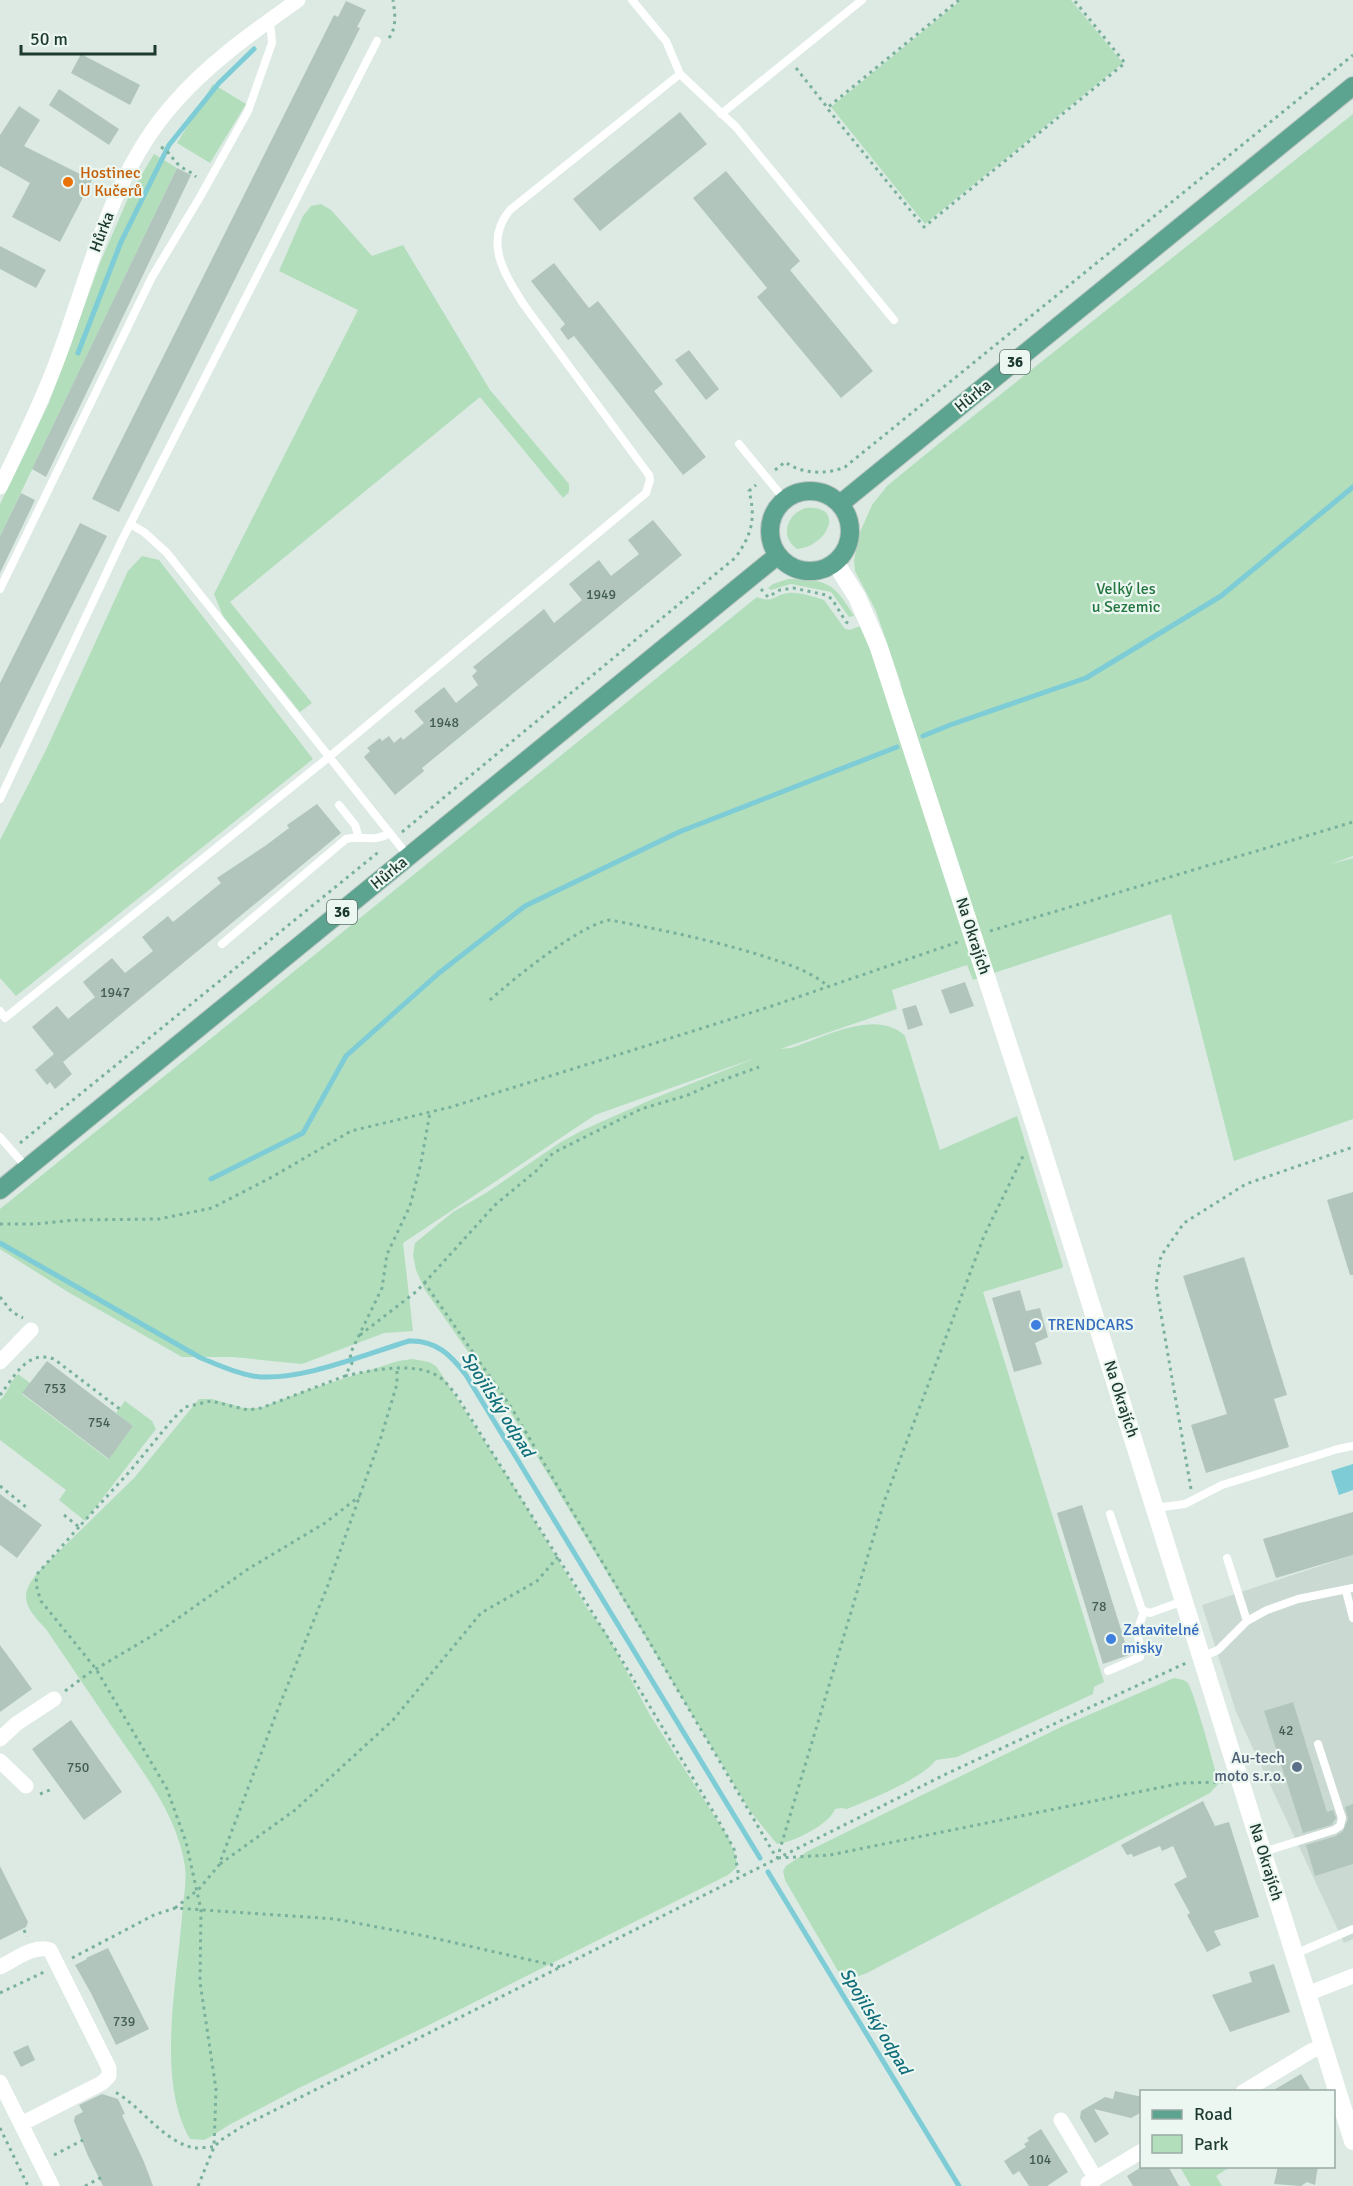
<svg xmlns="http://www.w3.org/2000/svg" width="1353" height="2186" font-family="Signika,sans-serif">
	<rect width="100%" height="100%" fill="#dceae3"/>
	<path fill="#cadad2" d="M1353,1555V1939L1344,1943L1236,1712L1202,1605Z"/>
	<path fill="#b2debc" d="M961,0H1071L1123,63L925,224L831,107Z
		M213,84L246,104L210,163L177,143Z
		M1353,114V856L1331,864L1353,858V1119L1234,1161L1171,914L973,980L967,965L892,990L897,1009L780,1049L791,1048C824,1037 877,1008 905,1036L940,1150L1017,1116L1063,1266L1062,1268L983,1292L1104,1682L1094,1687L1093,1694L957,1757L936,1760C920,1780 871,1799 847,1809L841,1808L835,1809C830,1824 792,1843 777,1844L750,1811L511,1413L425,1290L416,1270L413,1255L415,1243L453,1212L486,1193L561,1142L583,1130L655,1098L758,1057L595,1115L403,1243L413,1331L384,1333L302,1364L233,1357H182L68,1292L0,1249V1209L757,597C774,604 775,594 789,593C800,592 813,597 824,600L845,629L850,630L860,626L887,689L901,684L876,611L855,571L854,560L860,532L872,505L887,486L942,441Z
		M154,154L177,168L0,536V504L49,403L100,263L129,196Z
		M321,204L331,210L372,256L403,245L490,390L569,484V492L563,498L480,397L230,602L312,703L300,712L223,616L214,594L358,310L279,271L303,216L311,206Z
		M806,508C847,505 827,547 797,549C779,537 787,513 806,508Z
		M142,556L159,560L313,759L16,996L0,978V840L46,750L128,571Z
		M788,579C827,579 834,583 854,616L849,617L831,592L791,584L771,590L768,588L773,584Z
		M413,1359L429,1362L436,1366L516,1490L587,1608L606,1633L650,1715L729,1839L736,1857L737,1867L728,1875L433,2023L303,2086L229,2125L210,2137L204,2140L190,2139C156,2080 177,1983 182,1916C183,1899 187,1884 185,1867C178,1816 143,1772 115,1731C92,1697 69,1663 46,1629C24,1606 17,1595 41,1569L135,1477L199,1399H212L244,1408H260L305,1391L398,1361Z
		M18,1374L30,1383L22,1394L108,1459L133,1426L116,1413L125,1401L152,1421L156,1429L85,1521L59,1500L66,1490L0,1440V1400C8,1393 9,1383 18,1374Z
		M1174,1678C1178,1679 1183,1679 1187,1682C1194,1689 1214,1767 1219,1783L1210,1793L867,1973L848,1980L838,1971L785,1880L783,1871L786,1866L808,1851L1063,1726Z
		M1180,2167H1230L1216,2176L1222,2186H1191Z"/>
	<path fill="#7dccd6" d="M1353,1464V1490L1339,1495L1331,1471Z"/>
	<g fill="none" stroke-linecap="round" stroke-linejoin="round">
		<path stroke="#7dccd6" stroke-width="5" d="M78,353L121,242L169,145L219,83L254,49
			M923,736L950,725L1086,678L1221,596L1353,487
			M211,1179L303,1133L346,1056L439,973L525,906L679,832L897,747
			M0,1243L201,1358C218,1365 235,1373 253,1376C297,1383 366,1354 409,1341C436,1340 451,1355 466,1375L760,1858
			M768,1872L959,2186"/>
	</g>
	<path fill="#b1c5bc" d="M346,1L366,10L357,27L360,28L119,512L92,499L334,15L338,17Z
		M81,54L140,85L130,105L71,73Z
		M59,89L119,129L109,145L49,105Z
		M19,106L40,120L24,146L92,180L60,242L12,217L30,183L0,166V135Z
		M680,112L707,144L600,231L573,199Z
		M177,168L191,175L46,477L32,469Z
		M726,171L800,261L790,270L873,371L841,398L757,297L767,288L693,198Z
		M0,246L46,270L36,288L0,269Z
		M554,263L589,308L598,301L663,384L654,391L706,457L683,475L574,336L568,340L560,329L565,324L531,281Z
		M689,350L719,389L706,400L675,360Z
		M21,493L35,500L0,573V536Z
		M653,520L682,555L422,768L424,771L395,795L364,757L370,751L367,748L380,738L382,741L389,736L394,743L401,737L403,740L424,723L414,711L444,687L456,703L478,685L472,676L477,671L473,667L544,609L554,623L582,600L569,584L599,560L611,576L639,554L628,540Z
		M80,523L107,536L0,749V683Z
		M317,804L341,833L63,1062L72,1074L55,1089L50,1082L47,1085L35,1070L54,1054L32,1027L57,1006L68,1019L95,997L83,982L112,958L125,973L153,951L142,937L168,916L173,922L221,883L217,878L265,846L289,828L287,825Z
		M965,982L974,1006L950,1014L941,990Z
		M916,1005L923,1025L908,1030L902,1009Z
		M1353,1192V1275H1350L1327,1200Z
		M1244,1257L1287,1395L1274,1399L1289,1447L1206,1473L1191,1425L1227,1414L1183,1276Z
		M1020,1290L1026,1311L1040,1308L1048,1337L1035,1343L1042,1364L1014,1372L992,1298Z
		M47,1361L133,1426L109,1459L22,1393Z
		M0,1494L42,1525L17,1558L0,1545Z
		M1082,1505L1129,1655L1103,1664L1057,1513Z
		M1353,1512V1555L1276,1578L1263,1539Z
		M0,1645L32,1689L0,1712Z
		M1293,1702L1327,1812L1333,1810L1336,1818L1331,1825L1303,1833L1264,1711Z
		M71,1720L122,1792L84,1820L32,1749Z
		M1203,1801L1215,1826L1229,1822L1259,1917L1214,1931L1221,1945L1207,1952L1187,1915L1190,1913L1174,1884L1187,1877L1173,1846L1162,1851L1160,1846L1133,1857L1132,1854L1127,1855L1121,1845Z
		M1353,1804V1864L1315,1876L1306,1845L1336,1836L1343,1831L1348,1819L1345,1807Z
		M0,1866L28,1922L26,1927L0,1940Z
		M108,1948L149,2029L116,2045L92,1995L75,1965L87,1959L86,1958Z
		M1274,1964L1290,2012L1230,2032L1212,1995L1252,1982L1249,1972Z
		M28,2045L35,2060L21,2067L13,2052Z
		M1301,2074L1311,2091H1272Z
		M1115,2091L1142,2097V2112L1131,2118L1094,2109L1109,2134L1095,2143L1080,2118L1081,2111L1105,2097L1113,2099Z
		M102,2094L118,2099L125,2114L122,2115L144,2162L153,2186H103L88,2156L74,2121L75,2116L83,2112L79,2105Z
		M1041,2129L1068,2172L1047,2186H1029L1019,2171L1013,2175L1004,2161L1026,2147L1024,2144L1029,2141L1027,2138Z
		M1143,2166H1168L1179,2186H1133L1127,2176Z
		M1278,2166H1318L1315,2185L1307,2182L1301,2186L1274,2184Z"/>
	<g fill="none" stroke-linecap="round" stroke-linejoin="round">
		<g stroke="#bbc4c1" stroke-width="20">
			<path id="primary" d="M770 531a40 40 0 1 1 80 0a40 40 0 1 1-80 0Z
				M840,504L1353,86
				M0,1190L778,555"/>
		</g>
		<path stroke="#79b19d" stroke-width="3" stroke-dasharray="3 4.5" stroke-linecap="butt" d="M959,0L827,108L924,227L1125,63L1074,0
			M389,38C397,27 395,13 393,0
			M796,68L827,107
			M161,147C171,153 171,158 179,165C184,170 191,171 196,177
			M775,470L785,462C802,474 826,475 845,467L1353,55
			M761,589L768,597L780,590L793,588L826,595L832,599L846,622L850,624
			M402,832L735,558C752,535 756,518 749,491L756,485
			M990,931L1353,822
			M490,1000C513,979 581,924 610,920C662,930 712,940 763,956C787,964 809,970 829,987
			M20,1143L381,850
			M0,1224H36L76,1220L159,1219L212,1208L272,1177L351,1131L451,1107L614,1056L769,1007L958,942
			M424,1282L511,1407L776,1857
			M0,1297L12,1312L23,1318
			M360,1335L417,1291L495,1205L536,1171L553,1153L641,1109L688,1095L712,1084L759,1067
			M345,1376C372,1370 419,1360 442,1379C447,1383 451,1389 455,1393L617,1652L717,1818L734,1849L739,1877
			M0,1395C14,1378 26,1349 54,1359L121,1410
			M0,1486L26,1507
			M1191,1489L1156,1285L1161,1256L1184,1223L1246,1184L1353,1147
			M64,1515L79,1527L131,1470L172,1420L185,1407L211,1401L248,1410L261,1408L345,1376L352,1363L350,1354L382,1288L387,1254L410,1206L421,1163L430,1112
			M79,1527L38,1573C34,1582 38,1592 41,1601L96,1669L167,1789L186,1842L201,1910L200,1982L216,2089L214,2147C208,2147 201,2148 195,2148C163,2142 142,2107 115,2092
			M65,1691L89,1673L157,1633L248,1569L325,1523L360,1496
			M40,1794L50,1790
			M778,1858L830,1855L1182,1783L1223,1782
			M777,1859L884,1502L984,1236L1024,1154
			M220,1864L295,1810L393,1720L481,1613L537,1581L558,1557
			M175,1908L199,1889L219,1865L276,1714L328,1585L360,1495L381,1437L397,1384V1369
			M24,1930L27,1937
			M72,1958L154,1915L175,1908L335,1919L425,1936L561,1967
			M0,1993L44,1972
			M0,2128L28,2186
			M54,2155L83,2140
			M85,2186L102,2177
			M198,2186L214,2147L221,2140L243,2126L948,1773L1186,1663"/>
		<path stroke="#fff" stroke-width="8" d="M632,0L666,41L680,74L736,127L894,320
			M721,114L862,0
			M739,444L785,500
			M130,524L144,532L167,553L408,856
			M0,589L152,277L200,197L248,111L272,43L270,20
			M0,799L122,540L377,41
			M339,805L355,825L359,838
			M222,944L346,839C364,835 373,843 390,833
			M0,1011L5,1018L329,757L646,493L650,480L649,475L524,305C505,275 483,242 510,210L680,74
			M0,1137L26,1167
			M1155,1508L1185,1504L1222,1485L1338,1449L1353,1446
			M1110,1514L1142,1610L1150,1613L1183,1601
			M1227,1558L1247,1621
			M1346,1591L1353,1618
			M1202,1657L1218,1650L1247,1621L1267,1610L1298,1599L1353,1588
			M1108,1671L1140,1657L1141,1652L1137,1631L1144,1612
			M1263,1852L1334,1830L1340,1826L1342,1818L1318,1744
			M1295,1954L1353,1929"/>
		<path stroke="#fff" stroke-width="15" d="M0,487C22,442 44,397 61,350C92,265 113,170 176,101C211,61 255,31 298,0
			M0,1362L31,1330
			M0,1739L16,1724L54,1699
			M0,1761L26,1786
			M0,1967C14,1960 35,1944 50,1950L109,2068V2076L102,2083L21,2124
			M1307,1994L1353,1976
			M0,2082L52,2186
			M1243,2092L1311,2051L1324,2046
			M1061,2120L1096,2179
			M1088,2183L1142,2151"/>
		<path stroke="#fff" stroke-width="18" d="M835,562L857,597L878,645L1040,1142L1353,2141"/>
		<use href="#primary" stroke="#5ca48f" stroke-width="18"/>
	</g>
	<circle fill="#e8710a" stroke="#ecf7f1" stroke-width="2" cx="68" cy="182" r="6"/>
	<g fill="#3f7fe0" stroke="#ecf7f1" stroke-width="2">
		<circle cx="1036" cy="1325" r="6"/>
		<circle cx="1111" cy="1639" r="6"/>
	</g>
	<circle fill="#5c6f8a" stroke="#ecf7f1" stroke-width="2" cx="1297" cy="1767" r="6"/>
	<g text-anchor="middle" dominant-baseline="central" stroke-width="4.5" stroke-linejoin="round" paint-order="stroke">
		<g font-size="14" fill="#425d54">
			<text x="601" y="594">1949</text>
			<text x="444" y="722">1948</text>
			<text x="115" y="992">1947</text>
			<text x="55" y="1388">753</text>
			<text x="99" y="1422">754</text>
			<text x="1099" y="1606">78</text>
			<text x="1286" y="1730">42</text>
			<text x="78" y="1767">750</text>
			<text x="124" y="2021">739</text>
			<text x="1040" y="2159">104</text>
		</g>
		<g fill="#ecf7f1" stroke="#5b736b" stroke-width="1.5">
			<rect x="1000" y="350" width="30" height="24" rx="4.5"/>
			<rect x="327" y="900" width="30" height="24" rx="4.5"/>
		</g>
		<g font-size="15" font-weight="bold" fill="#1d3a31">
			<text x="1015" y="362">36</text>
			<text x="342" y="912">36</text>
		</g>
		<g font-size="16" fill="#c56008" stroke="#ecf7f1" text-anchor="start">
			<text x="80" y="173">Hostinec<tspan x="80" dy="18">U Kučerů</tspan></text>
		</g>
		<g font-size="16" fill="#1d3a31" stroke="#ecf7f1">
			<text transform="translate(102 232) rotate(-69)">Hůrka</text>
			<text transform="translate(973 396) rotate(-39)">Hůrka</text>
			<text transform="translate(389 873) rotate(-39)">Hůrka</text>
			<text transform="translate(973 936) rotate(72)">Na Okrajích</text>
			<text transform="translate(1121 1399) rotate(72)">Na Okrajích</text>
			<text transform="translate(1266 1862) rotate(73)">Na Okrajích</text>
		</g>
		<g font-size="16" fill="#237540" stroke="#ecf7f1">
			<text x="1126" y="589">Velký les<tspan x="1126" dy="18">u Sezemic</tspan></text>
		</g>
		<g font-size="16" fill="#366cbe" stroke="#ecf7f1" text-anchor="start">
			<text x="1048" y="1325">TRENDCARS</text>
			<text x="1123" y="1630">Zatavitelné<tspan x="1123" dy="18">misky</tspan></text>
		</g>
		<g font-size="16" fill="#4e5e75" stroke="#ecf7f1" text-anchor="end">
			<text x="1285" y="1758">Au-tech<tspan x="1285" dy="18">moto s.r.o.</tspan></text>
		</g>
		<g font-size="18" font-style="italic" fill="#126e7b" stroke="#ecf7f1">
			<text transform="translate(498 1404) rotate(58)">Spojilský odpad</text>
			<text transform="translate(876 2021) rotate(59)">Spojilský odpad</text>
		</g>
	</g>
	<rect x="1140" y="2090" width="195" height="78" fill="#ecf7f1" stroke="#99aba4" stroke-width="1.5"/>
	<rect x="1152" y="2110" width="30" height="9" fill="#5ca48f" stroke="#99aba4" stroke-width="1.5"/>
	<text x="1194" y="2120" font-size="18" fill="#1d3a31">Road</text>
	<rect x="1152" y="2135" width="30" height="18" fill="#b2debc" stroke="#99aba4" stroke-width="1.5"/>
	<text x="1194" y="2150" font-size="18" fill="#1d3a31">Park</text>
	<path d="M21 45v9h134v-9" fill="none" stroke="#1d3a31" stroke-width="3"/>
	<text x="30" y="45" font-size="18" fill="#1d3a31" stroke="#ecf7f1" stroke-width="4.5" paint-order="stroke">50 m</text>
</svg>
